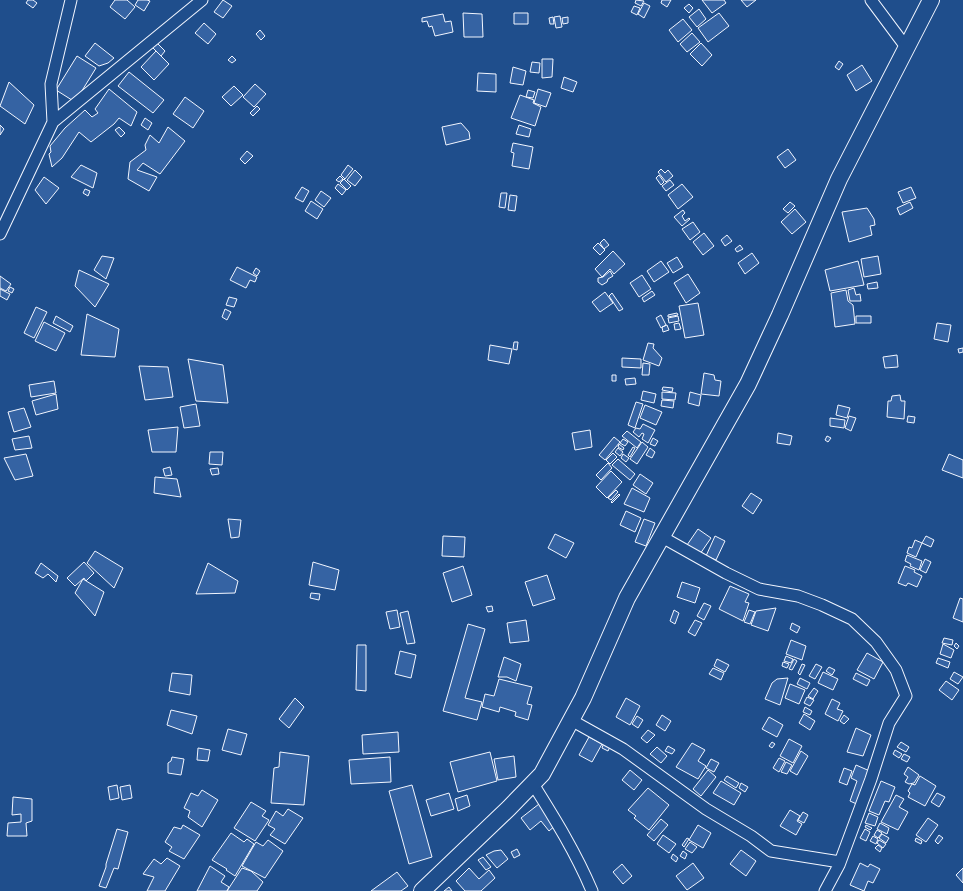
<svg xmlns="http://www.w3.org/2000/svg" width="963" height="891" font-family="Lato,sans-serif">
	<rect width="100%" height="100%" fill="#1f4e8c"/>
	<path fill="#3563a3" stroke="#f2f6ff" d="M28,0H33L37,3L33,8L26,3Z
		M115,0H127L135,7L125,19L110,7Z
		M138,0H147L150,1L144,11L135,5Z
		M223,0L232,6L223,18L214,12Z
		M636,0L644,1L641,6L635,3Z
		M662,0H671L667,7L661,3Z
		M702,0H724L726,3L712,13Z
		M741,0H756L747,7Z
		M644,3L650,6L644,18L638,14Z
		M689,4L693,8L689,13L684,8Z
		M634,6L640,8L637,15L631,12Z
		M699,9L706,19L697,27L689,17Z
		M463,13L482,14L483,37H464Z
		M514,13H528V24H514Z
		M719,13L729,26L708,42L698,28Z
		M443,14L445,22L451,21L453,32L435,36L432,26L429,27L427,21L422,22V18Z
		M560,16L562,27L556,28L554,17Z
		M553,17L554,24H550L549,18Z
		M568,17V23L563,24L562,18Z
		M683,19L692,30L678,42L669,30Z
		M204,23L216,34L208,44L195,33Z
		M260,30L265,36L261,40L256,34Z
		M692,33L700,42L687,52L680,44Z
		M155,41L165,51L161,56L151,46Z
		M95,43L114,58L108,63L99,66L85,56Z
		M701,43L712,55L702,66L690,54Z
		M156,51L169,64L154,80L141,67Z
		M77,56L96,68L75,102L56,90Z
		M232,56L236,60L232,63L228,60Z
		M542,59H553L552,77L542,78Z
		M839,61L843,64L839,70L835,67Z
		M532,62L540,63L539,73L530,72Z
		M862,65L872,81L856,91L847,75Z
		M513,67L526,71L523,85L510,83Z
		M129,72L164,100L153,113L118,86Z
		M478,73L496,74V92L477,91Z
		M564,77L577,82L573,92L561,88Z
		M9,82L34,105L25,124L0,106Z
		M255,84L266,94L254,107L243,97Z
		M234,86L243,95L231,106L222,97Z
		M109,89L137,112L131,126L119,118L114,124L91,142L79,132L62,158L52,167L49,154L51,152L50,146L65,128L85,110L92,117L98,113L95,109Z
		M538,89L551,93L546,107L534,103Z
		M528,90L535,92L533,98L526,97Z
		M520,95L534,100L533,103L541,107L535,126L511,118Z
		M185,97L204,111L193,128L173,114Z
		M257,106L260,109L253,116L250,113Z
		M145,118L152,123L148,130L141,125Z
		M461,123L469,132L470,139L446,145L442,127Z
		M0,125L4,129L0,135Z
		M519,125L531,129L529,137L516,134Z
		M119,127L125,133L121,137L115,130Z
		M168,127L185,141L160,174L143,163L137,170L157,177L149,191L128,179L130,162L146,150L145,145L150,135L159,143Z
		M513,143L533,147L529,169L512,166L514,153L511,152Z
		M788,149L796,160L785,168L777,157Z
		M247,151L253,156L245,164L240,159Z
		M81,165L97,173L93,188L71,177Z
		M348,165L353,169L345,179L341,175Z
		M661,169L665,173L668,170L673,176L666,182L658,172Z
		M355,170L362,177L355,186L347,180Z
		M659,175L664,182L661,185L656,178Z
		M340,176L343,179L339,182L336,180Z
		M44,177L59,188L46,204L35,190Z
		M344,179L351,186L347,190L340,183Z
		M670,180L674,185L666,191L662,186Z
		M338,184L346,190L342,195L335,188Z
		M682,184L693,197L678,209L668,195Z
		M302,187L309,191L303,202L295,198Z
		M911,187L916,198L903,203L898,192Z
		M85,189L90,191L88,196L83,193Z
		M321,191L331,198L324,207L315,200Z
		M501,193H507L505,208L499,207Z
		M510,195L517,196L515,211L508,210Z
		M311,201L323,209L317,219L305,211Z
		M790,202L795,206L788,213L783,209Z
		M910,202L913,208L900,215L897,208Z
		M867,208L874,219L875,225L870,226L872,235L849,242L842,212Z
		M795,209L806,222L792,234L781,222Z
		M683,210L685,213L682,216L685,221L689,218L690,219L682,226L674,217Z
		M693,222L700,232L690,240L682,229Z
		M704,233L714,246L703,255L693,242Z
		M727,235L732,241L725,246L721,240Z
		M604,239L609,245L604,249L600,243Z
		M598,243L605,250L600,255L593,248Z
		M740,245L743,249L737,252L735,249Z
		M613,251L625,264L614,274L610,269L602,277L595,269Z
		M752,253L759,263L745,274L738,263Z
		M102,256L114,258L106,279L94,270Z
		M878,256L881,274L864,277L861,259Z
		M677,257L683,267L673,273L667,263Z
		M661,261L669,272L654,282L647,271Z
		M858,261L864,285L830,291L825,270Z
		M237,267L257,277L255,282L250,280L246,288L230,280Z
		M256,268L260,271L257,276L253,273Z
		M79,270L109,284L95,307L75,286Z
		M610,271L613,276L608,279L607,282L602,285L598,282V278L603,277Z
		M688,274L700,293L686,303L674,283Z
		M642,275L651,289L639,297L630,283Z
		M0,276L11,284L6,291L0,288Z
		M877,282L878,288L868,289L867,284Z
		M10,287L14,289L12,293L8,291Z
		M854,288L856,295L860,294L861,301H850L848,290Z
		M0,289L10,294L7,300L0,296Z
		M846,290L848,301L853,305L855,324L835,327L831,293Z
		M652,291L655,295L644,302L642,298Z
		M605,292L613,303L600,312L592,302Z
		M612,293L623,309L619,311L609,296Z
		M229,297L237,299L234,307L226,305Z
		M698,303L704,335L685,338L679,306Z
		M36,307L47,312L34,338L24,333Z
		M225,309L231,312L227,320L222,317Z
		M677,313L678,315L668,317V315Z
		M87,314L119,329L115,357L81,355Z
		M661,315L666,325L661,328L656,318Z
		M56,316L73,326L70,332L53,323Z
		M678,316L679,321L669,323L668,318Z
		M856,316H871V323H856Z
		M44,322L65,333L56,351L35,341Z
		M679,323L681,329L675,330L674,324Z
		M937,323L951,325L948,342L934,339Z
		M667,325L669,330L663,332L662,327Z
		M514,342H518L517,350L513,349Z
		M648,343L654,344L653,348L662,358L659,366L643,360Z
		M490,345L512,349L509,364L488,360Z
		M963,348V352L959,353L958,349Z
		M897,355L898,367L885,368L883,357Z
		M622,358L641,359V368L622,367Z
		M188,359L223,365L228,403L196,401Z
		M643,363L650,364L649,375H642Z
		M139,366L168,367L173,397L145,400Z
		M704,373L714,375L715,380L721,381L719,396L701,394Z
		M612,375H616V381H612Z
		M635,378L636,384L626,385L625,379Z
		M54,381L56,393L31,397L29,385Z
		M663,387L673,388L672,392L662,390Z
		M643,391L656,394L654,403L641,400Z
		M662,392L676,393L675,400L662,399Z
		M690,392L701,395L699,406L688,403Z
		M56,394L58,409L36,415L32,401Z
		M900,395L901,401H905L904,419L887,417L888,401H891L892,396Z
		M662,400L674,401L673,408L661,406Z
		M636,402L643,404L635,428L628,425Z
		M196,404L200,426L184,428L180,407Z
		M645,405L662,412L656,425L640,418Z
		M838,405L850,408L847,418L836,415Z
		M24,408L31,427L14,432L8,412Z
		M849,416L856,418L851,431L845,428Z
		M908,416L915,417L914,423L907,422Z
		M830,418L845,420L844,428L830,426Z
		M643,424L655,430L648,443L642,439L644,434L642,433L639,437L633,432L636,428L640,429Z
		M178,427L176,452H152L148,430Z
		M590,430L592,447L575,450L572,433Z
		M627,431L641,442L637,448L622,436Z
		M778,433L792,436L790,445L777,443Z
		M29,436L32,448L15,450L12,439Z
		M827,436L831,438L828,442L825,440Z
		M614,437L620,442L605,460L599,455Z
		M653,438L658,441L655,446L650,444Z
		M623,439L628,442L625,446L620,443Z
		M642,442L648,447L637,464L630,459Z
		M619,444L624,448L623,450L618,447Z
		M633,447L635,448L630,457L628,455Z
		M618,448L623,452L620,456L615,452Z
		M650,448L655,452L652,458L646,455Z
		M210,452H223L222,465L209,464Z
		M613,453L617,457L610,464L606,460Z
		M26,454L33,476L15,480L4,458Z
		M623,454L629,458L626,462L621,458Z
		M949,454L963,460V478L942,470Z
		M618,459L635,474L630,480L612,465Z
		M608,463L612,468L601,480L596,475Z
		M170,467L172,475L165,476L163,469Z
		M218,468L219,474L212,475L210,469Z
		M611,471L622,482L607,498L596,487Z
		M640,474L653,483L646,494L633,485Z
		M155,477L177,479L181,497L154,493Z
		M632,488L650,498L644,512L624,504Z
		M616,490L618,492L611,500L608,498Z
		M751,493L762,500L753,514L742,506Z
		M619,494L620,495L612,503L611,502Z
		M626,511L641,518L635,532L620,525Z
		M228,519L241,520L239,537L231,538Z
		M644,519L655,523L646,546L635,542Z
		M698,529L711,538L700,554L687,545Z
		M555,534L574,543L566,558L548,548Z
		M443,536L465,537L464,557L442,556Z
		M715,536L725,541L716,560L706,556Z
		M926,536L934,540L931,547L922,543Z
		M915,540L922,543L916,557L907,553L909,547L912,548Z
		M95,551L123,568L114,588L87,563Z
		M907,555L922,561L919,570L910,566L911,564L905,561Z
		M925,559L931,562L926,573L920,570Z
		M84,562L94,573L86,581L84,578L75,586L67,578Z
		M313,562L339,570L335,590L309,585Z
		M41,563L58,576L56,582L48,574L43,578L35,573Z
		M208,563L238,581L235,593L196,594Z
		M463,566L472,595L452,602L443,573Z
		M905,566L915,570L914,572L922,576L917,587L908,583L906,586L898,583Z
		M547,575L555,599L533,606L525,582Z
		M83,579L104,592L95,616L75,593Z
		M682,582L700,588L695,603L677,597Z
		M730,586L749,594L745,602L749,603L743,621L719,609Z
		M311,593L320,594L319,600L310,598Z
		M960,598L963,599V622L953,618Z
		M704,603L711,606L704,620L697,616Z
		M492,606L493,611L488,612L486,607Z
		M776,608L768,631L751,625L756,611Z
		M397,610L400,627L390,629L386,612Z
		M674,610L679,613L675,624L670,621Z
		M749,610L755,612L750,624L744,622Z
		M408,611L415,643L407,644L400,613Z
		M526,620L529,641L510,643L507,623Z
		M695,620L702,623L695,636L688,632Z
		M792,623L800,627L797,633L790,629Z
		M468,624L485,629L465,698L482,702L477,720L443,711Z
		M944,638L953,640L952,645L942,643Z
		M791,640L806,646L802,660L786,654Z
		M956,643L959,646L957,649L954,646Z
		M943,644L954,650L951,658L940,654Z
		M357,645H366V691L356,690Z
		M400,651L416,655L411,678L395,674Z
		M867,653L883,662L874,679L857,670Z
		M786,656L793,659L791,663L784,661Z
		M504,657L521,664L516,681L507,677H498Z
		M938,658L950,662L948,668L936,663Z
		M717,659L729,665L725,672L714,666Z
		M794,659L797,661L792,670L789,669Z
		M783,662L789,664L787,668L782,666Z
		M802,664L805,665L800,675L798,673Z
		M816,664L822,667L815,679L809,676Z
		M829,667L835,670L832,675L826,671Z
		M713,668L724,673L721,680L709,674Z
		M823,672L838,679L833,690L818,683Z
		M954,672L963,677L958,684L950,679Z
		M172,673L192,675L190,695L169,691Z
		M856,673L870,680L867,686L853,679Z
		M788,678L780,705L765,699L772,683L777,679Z
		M800,678L810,683L807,689L797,684Z
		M499,679L532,687L527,704L532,705L528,720L515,716L516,712L500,707L499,712L482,707L485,694L494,696Z
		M946,681L959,690L952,700L939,690Z
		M790,684L805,690L799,704L785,698Z
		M814,688L818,691L813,699L808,696Z
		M807,697L814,700L810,706L804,703Z
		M295,698L304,707L289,728L279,719Z
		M626,698L640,706L630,725L616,717Z
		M832,699L840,703L837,709L843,711L838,721L825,714Z
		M805,707L812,711L810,715L803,712Z
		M171,710L197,716L192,734L167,725Z
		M804,714L815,721L810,730L799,723Z
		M662,715L671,721L665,731L656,725Z
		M844,715L849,719L844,724L840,721Z
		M637,716L643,720L638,728L632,724Z
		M769,717L783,725L777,737L762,729Z
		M856,728L871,735L863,756L847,752Z
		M228,729L247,734L241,755L222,750Z
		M648,730L655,735L647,743L641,738Z
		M398,732L399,752L363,754L362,735Z
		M589,737L602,744L592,762L579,755Z
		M789,739L802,746L793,763L780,756Z
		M605,740L612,743L608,751L602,748Z
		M772,742L775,744L772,748L769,746Z
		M901,742L909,747L906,752L897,747Z
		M692,743L705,750L698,761L706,766L698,779L676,767Z
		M668,746L675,750L672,754L665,751Z
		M657,747L667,756L661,763L650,754Z
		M198,748L210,750L208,761L197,760Z
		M895,750L902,754L899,758L893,754Z
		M801,751L808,756L797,775L790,771Z
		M280,752L309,756L304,805L271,803L274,768L279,767Z
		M490,752L497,781L458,792L450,762Z
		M904,754L910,757L907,762L901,759Z
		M514,756L516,777L498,780L494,759Z
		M172,757L184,759L181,775L168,773V763L171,761Z
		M390,757L391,782L351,784L349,760Z
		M779,758L785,761L779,772L773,768Z
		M711,759L719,763L714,772L706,768Z
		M786,762L792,765L787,774L781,772Z
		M856,765L872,772L861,806L850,801L857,781L851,778Z
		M908,767L919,775L914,783L909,784L905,782L908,777L904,774Z
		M844,768L852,771L847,785L839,782Z
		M630,770L642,780L634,790L622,780Z
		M708,770L716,777L701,796L693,789Z
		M727,776L739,783L736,788L724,780Z
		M920,776L936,786L925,806L908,797L910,793L908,791L912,784L915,785Z
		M721,781L741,793L734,805L713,793Z
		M881,781L895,787L889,802L885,801L879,815L869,811Z
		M741,783L748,787L745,792L739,788Z
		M117,785L119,798L110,800L108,787Z
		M130,785L132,798L122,800L120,787Z
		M412,785L432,857L409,864L389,791Z
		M648,788L669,805L649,830L634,818L636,816L628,810Z
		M202,790L218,800L202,827L188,817L190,811L184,808L191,793L198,796Z
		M449,793L454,809L431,816L426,800Z
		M937,793L945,797L939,807L931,802Z
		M467,795L470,806L458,811L455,799Z
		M896,795L904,799L899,807L908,812L898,830L881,822Z
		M13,797L32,799V821L26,823L27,836H7L8,823L21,822V814L12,815Z
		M251,802L266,811L262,816L269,820L255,841L234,828Z
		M539,804L556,825L549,831L541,821L530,830L521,818Z
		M288,809L303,818L285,844L270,835L275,829L268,825L276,811L283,816Z
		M790,810L800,816L797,821L802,824L796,835L780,826Z
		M803,812L808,815L804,823L798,820Z
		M869,813L878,817L875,826L865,823Z
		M928,818L938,825L926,842L916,835Z
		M661,819L668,825L654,841L647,835Z
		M880,823L889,828L887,834L877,829Z
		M183,825L200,835L184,859L169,851L172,847L165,842L174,827L181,829Z
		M698,825L711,833L703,848L689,840Z
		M866,825L872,828L870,830L865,827Z
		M117,829L128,832L118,869L114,868L106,888L99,886L106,867V864Z
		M865,829L870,832L866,841L860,838Z
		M877,830L882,833L878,838L874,835Z
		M231,833L244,842L247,839L254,844L235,876L226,870L227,869L212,860Z
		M882,834L889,838L886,843L879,838Z
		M663,835L676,844L669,853L657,844Z
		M939,835L943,838L938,844L935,841Z
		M873,836L878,839L876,844L870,841Z
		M687,838L689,839L684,847L682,845Z
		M916,838L922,841L921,844L915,841Z
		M268,840L283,851L265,878L242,866L256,842L263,846Z
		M879,840L886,844L883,848L877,843Z
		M690,842L697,847L692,853L685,849Z
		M878,845L882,848L880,852L875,848Z
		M517,849L520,855L514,858L511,852Z
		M501,850L508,859L497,868L486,855L494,851Z
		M741,850L756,861L746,876L730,864Z
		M683,851L687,854L685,859L680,856Z
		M673,854L678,858L676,862L671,858Z
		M483,857L491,867L486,870L478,860Z
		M167,858L180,866L165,891H147L154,877L143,874L154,859L161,864Z
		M693,863L704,878L687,890L676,876Z
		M860,863L868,867L870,864L880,869L873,883L868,881L864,891L850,885Z
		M622,864L632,876L623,884L613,872Z
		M210,866L225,876L221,882L229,887L227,891H197Z
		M242,868L251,871L263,882L257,891H227Z
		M469,868L479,879L489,870L495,878L481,891H465L456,881Z
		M963,868V883L956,875Z
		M397,872L408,886L401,891H371Z
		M449,887L452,891H444Z"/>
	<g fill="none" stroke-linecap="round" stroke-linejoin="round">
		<g stroke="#f2f6ff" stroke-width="13">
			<path id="street" d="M871,0L906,47
				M53,122L202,0
				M0,234L53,122L51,84L71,0
				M662,537L726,573L759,589L798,596L822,605L852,619L876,642L896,670L906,696L889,723L871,779L839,865L825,891
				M571,720L623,749L706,809L751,836L771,851L840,862
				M533,784C555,819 576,853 592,891"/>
		</g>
		<g stroke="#f2f6ff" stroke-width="18">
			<path id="secondary" d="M422,891L509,808L542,774L583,698L627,598L748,384L780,315L839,179L931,0"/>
		</g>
		<use href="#street" stroke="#1f4e8c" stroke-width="11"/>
		<use href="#secondary" stroke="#1f4e8c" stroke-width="16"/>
	</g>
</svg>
